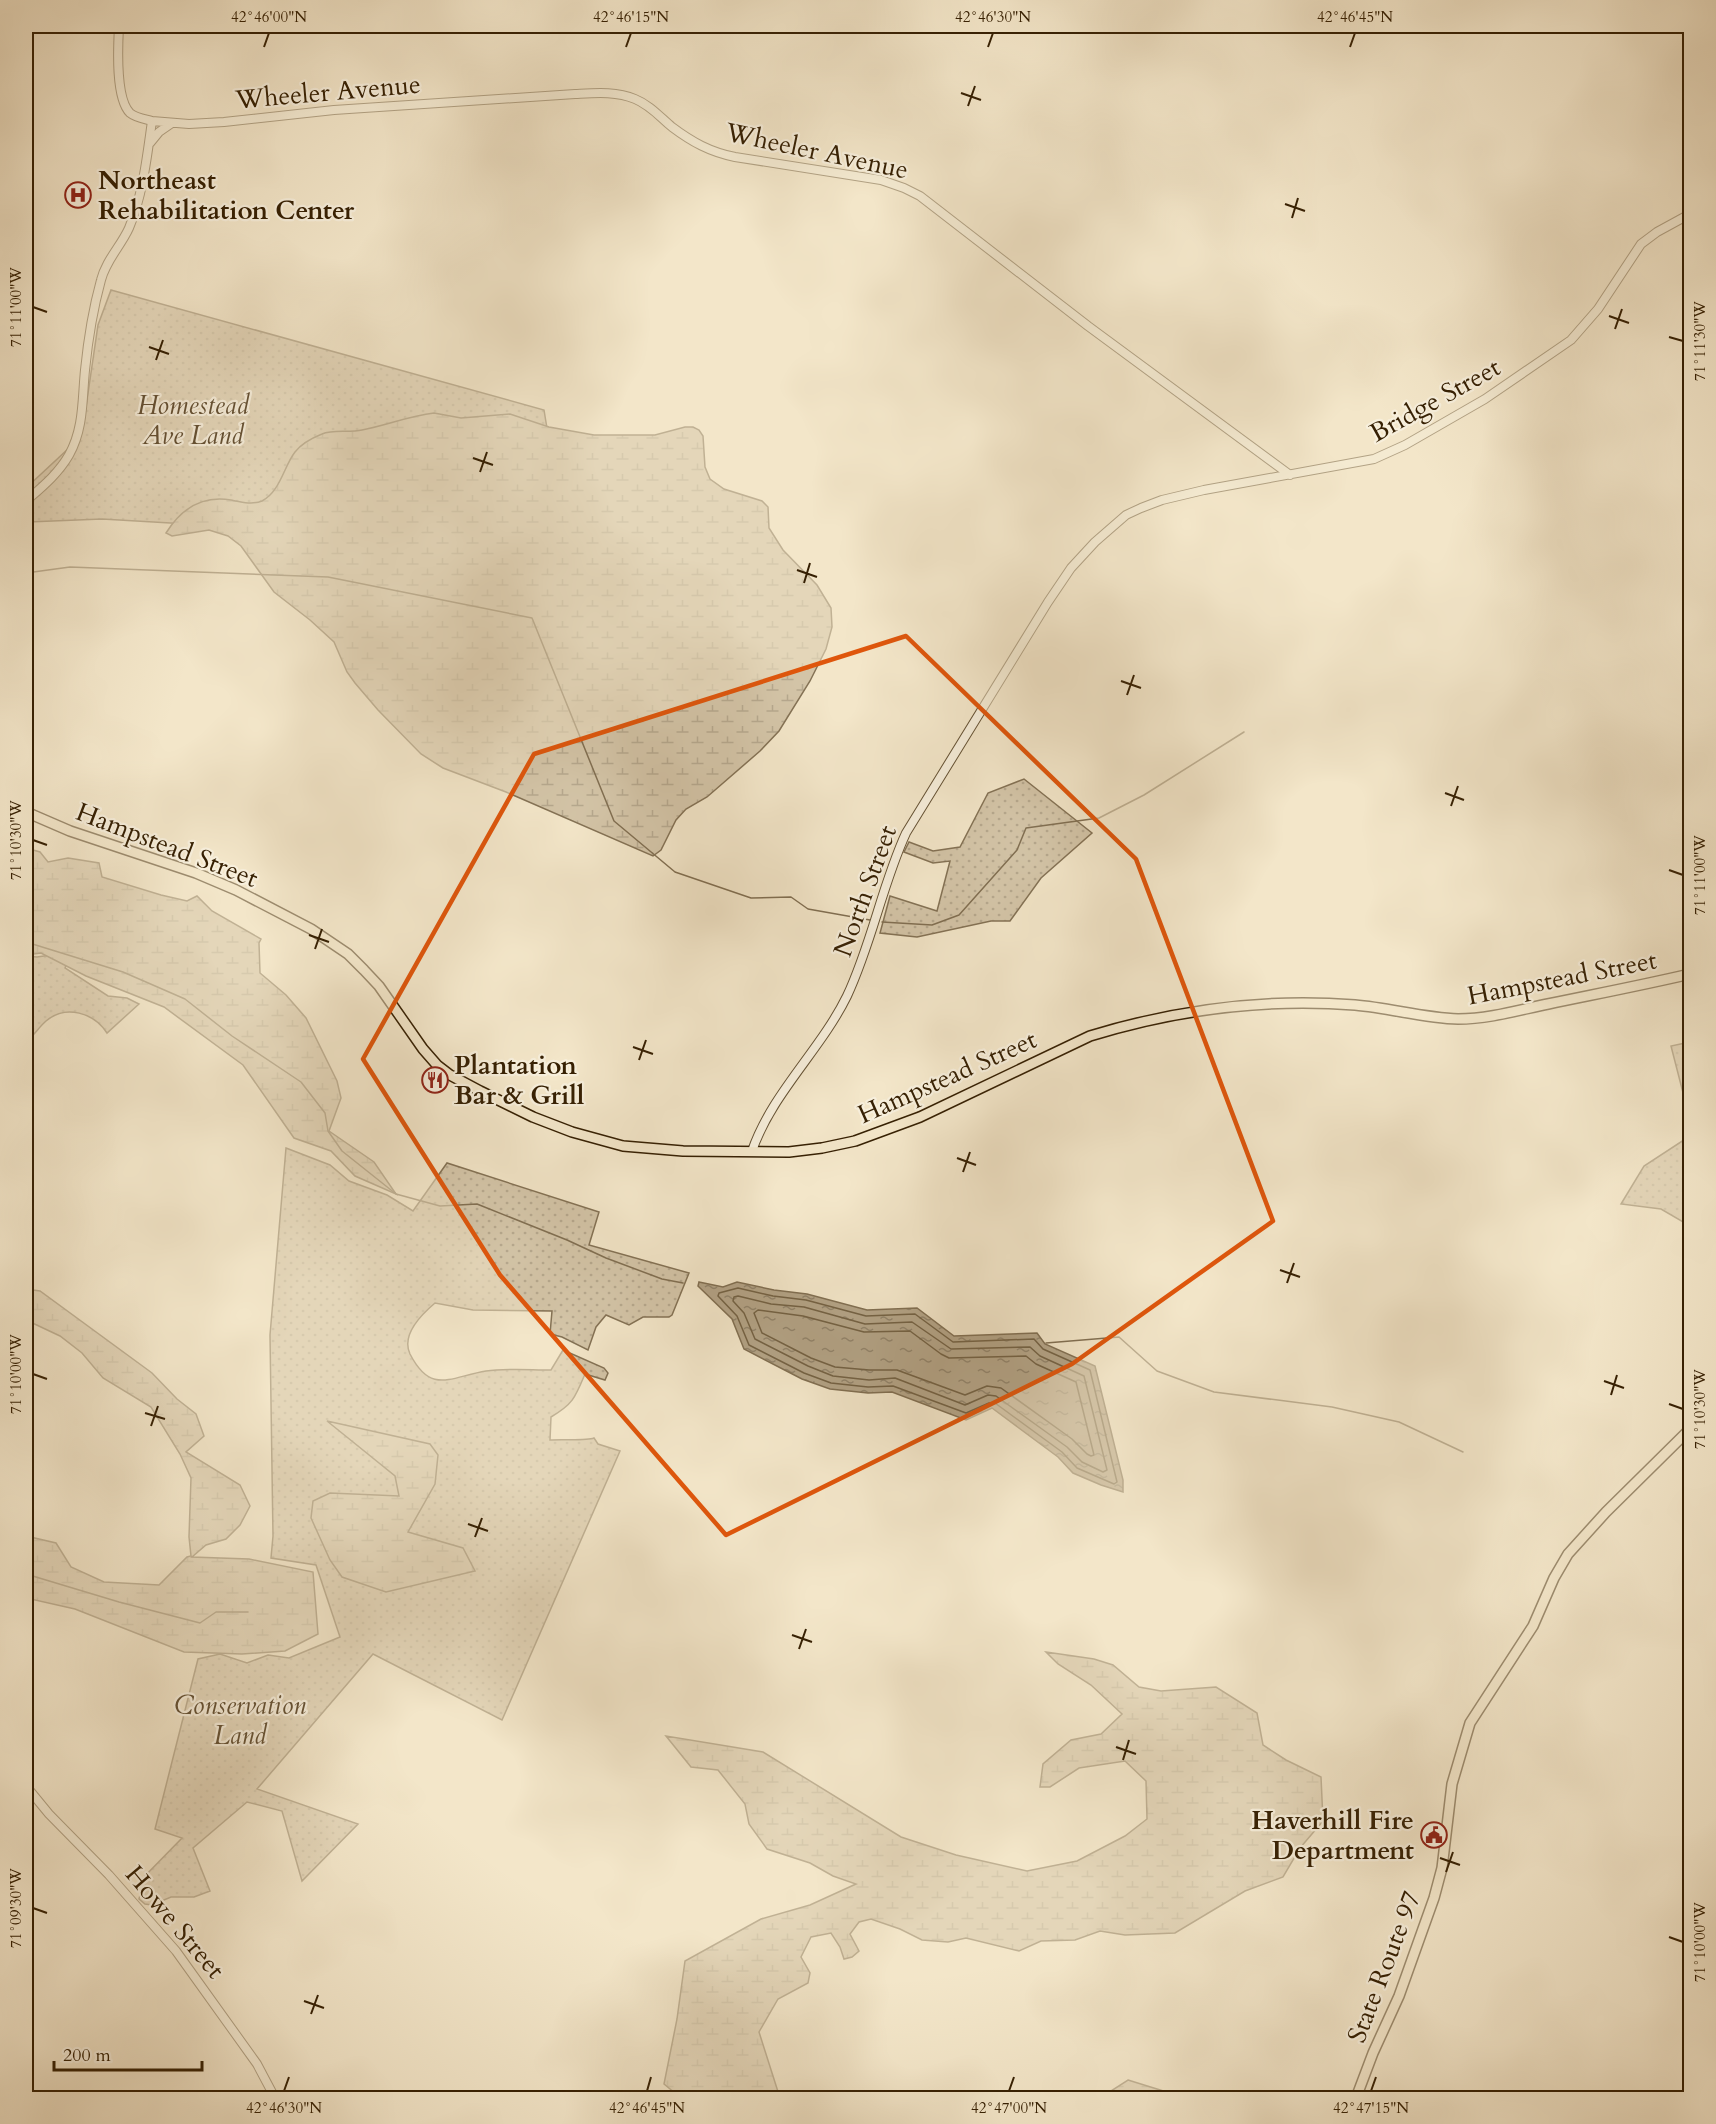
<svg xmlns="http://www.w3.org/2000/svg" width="1716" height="2124" font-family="Cardo,serif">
	<defs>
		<pattern id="grass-dots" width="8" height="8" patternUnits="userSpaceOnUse" patternTransform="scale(1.5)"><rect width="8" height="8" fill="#d3c4a7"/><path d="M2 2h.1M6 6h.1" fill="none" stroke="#b6a88e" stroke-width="1.8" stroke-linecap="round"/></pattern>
		<pattern id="wetland-marsh" width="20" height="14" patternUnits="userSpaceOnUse" patternTransform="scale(1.5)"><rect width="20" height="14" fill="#d3c4a7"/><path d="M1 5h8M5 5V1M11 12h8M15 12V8" fill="none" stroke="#b6a88e"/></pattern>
		<pattern id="water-ripples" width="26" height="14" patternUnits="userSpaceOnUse" patternTransform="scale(1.5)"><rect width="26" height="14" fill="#b3a386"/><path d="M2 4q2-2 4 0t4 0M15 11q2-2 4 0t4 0" fill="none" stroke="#92846b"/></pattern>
	</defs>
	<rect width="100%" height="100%" fill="#f3e6c9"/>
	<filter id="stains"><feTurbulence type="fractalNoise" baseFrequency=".00333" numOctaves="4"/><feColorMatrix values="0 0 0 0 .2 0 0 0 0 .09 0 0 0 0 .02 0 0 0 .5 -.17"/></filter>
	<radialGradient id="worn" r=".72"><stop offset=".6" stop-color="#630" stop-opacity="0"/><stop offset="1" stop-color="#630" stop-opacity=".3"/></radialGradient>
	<path fill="url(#grass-dots)" stroke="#847255" stroke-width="1.5" d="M111,290L544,410L552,459L324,532L102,519L28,522L26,519V488L69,448L86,407L98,325Z
		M1024,779L1092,833L1041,878L1010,921H991L917,937L880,933L890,896L937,911L950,861L933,863L904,852L909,842L933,851L960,847L988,793Z
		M51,955L69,957L65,968L108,996L127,998L139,1004L107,1033C94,1013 66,1004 46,1021C38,1028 34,1036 26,1041V956L37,957Z
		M1690,1042V1120L1671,1046Z
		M1690,1136V1226L1661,1209L1621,1204L1644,1166Z
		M286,1148L330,1165L349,1181L387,1195L413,1211L447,1163L599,1212L589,1245L689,1273L672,1315L669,1317H643L629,1325L606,1315L596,1327L588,1350L562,1337L550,1334L552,1311L473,1310L435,1303C422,1314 401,1335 410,1354C431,1395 450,1377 486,1371C506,1368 530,1370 551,1370L563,1350L604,1368L608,1373L605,1380L585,1374C575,1398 573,1404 551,1417L550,1440C560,1439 587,1441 594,1438L598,1444L620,1451L502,1720L373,1654L257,1789L358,1824L302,1881L282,1811L247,1802L193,1848L210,1891L194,1897H171L152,1905L145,1904L139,1899L145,1876L182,1838L155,1829L198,1659L220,1654L247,1663L268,1655L289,1658L340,1637L316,1565L271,1558L273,1536L270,1335Z"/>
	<path fill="url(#wetland-marsh)" stroke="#847255" stroke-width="1.5" d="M434,413L461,418L510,414L549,427L594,435H655L685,427H693L699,430L703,436L705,467L710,479L724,489L762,501L768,507L769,528L783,550L817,585L831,608L832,627L826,649L810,681L779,731L760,751L707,797L686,809L676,820L661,850L653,856L506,792L443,768L421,754L378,710L355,683L347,672L334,642L310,620L274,592L241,546L228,536L209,530L172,536L166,533C181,509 202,495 231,500C241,502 252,505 262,501C280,492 284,466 295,452C302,443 312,438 322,434C333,429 349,433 362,430C387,425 409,416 434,413Z
		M26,848L40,852L48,862L68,858L99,863L102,877L161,895L187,901L197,896L212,911L261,939L259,943L260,973L286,995L306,1018L337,1081L341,1098L329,1131L374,1162L396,1194L355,1176L331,1151L294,1138L243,1065L164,1007L86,976L41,953L26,955Z
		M26,1289L40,1291L152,1373L177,1399L196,1414L204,1436L186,1452L240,1485L250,1506L240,1525L226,1539L206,1545L192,1557L249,1559L313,1572L318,1634L285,1651L242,1654L184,1652L75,1609L26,1598V1536L56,1543L71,1567L104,1582L159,1585L187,1557L191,1556L189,1537L191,1478L180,1454L151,1407L103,1378L82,1353L60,1336L26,1320Z
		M327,1421L430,1444L438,1455L435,1484L408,1532L463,1548L475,1571L386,1592L342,1577L330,1560L311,1518L313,1501L330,1493L399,1496L395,1476Z
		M1046,1652L1094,1659L1113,1665L1139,1687L1161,1691L1216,1687L1257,1713L1263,1745L1286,1760L1321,1777L1323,1821L1300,1848L1283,1877L1245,1891L1175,1933L1125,1935L1100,1931L1075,1940L1041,1941L1019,1951L966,1938L948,1942L922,1940L900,1929L871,1919L859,1922L850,1934L859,1951L852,1957L844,1959L840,1947L831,1933L811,1937L801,1957L810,1973L808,1983L778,1999L759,2032L780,2098H681L664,2084L677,2019L685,1961L761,1919L810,1905L856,1884L833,1876L810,1863L767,1849L749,1824L745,1804L718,1770L691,1767L666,1736L763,1752L901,1837L956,1855L1027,1871L1077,1861L1125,1836L1147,1819L1146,1781L1125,1761L1079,1768L1050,1787H1040L1043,1764L1071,1740L1101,1734L1122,1714L1091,1685L1058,1664Z
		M1128,2080L1186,2098H1100Z"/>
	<path fill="url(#water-ripples)" stroke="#816f52" stroke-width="1.5" d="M699,1282L723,1287L737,1282L774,1290L807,1294L867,1310L917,1308L954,1336L1037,1333L1045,1344L1095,1366L1123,1480V1492L1101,1485L1073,1473L1058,1457L992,1408L966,1420L892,1392L868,1393L830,1389L802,1379L744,1349L732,1319L698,1286Z"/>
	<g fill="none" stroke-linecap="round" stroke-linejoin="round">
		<path stroke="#746244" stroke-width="1.5" d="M738,1288L773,1296L806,1300L866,1316L915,1314L953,1342L1034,1339L1043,1349L1090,1370L1117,1482L1114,1484L1077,1468L1062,1452L995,1403H989L966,1413L893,1386L868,1387L831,1383L804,1373L749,1345L737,1316L718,1296L719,1293Z
			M738,1296L771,1304L804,1307L865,1324L912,1322L951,1349L1030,1347L1040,1356L1084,1376L1107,1470L1103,1472L1082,1462L1067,1447L996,1396L988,1395L965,1405L895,1378L869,1380L833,1376L808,1366L755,1339L744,1313L733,1301L734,1297Z
			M758,1310L803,1316L864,1332L910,1331L941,1354L949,1358L1026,1356L1036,1364L1076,1382L1094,1455L1091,1456L1087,1454L1072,1439L1001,1388L987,1386L965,1395L897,1370H869L835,1367L811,1358L762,1333L754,1313Z"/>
		<path stroke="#816f52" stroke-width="1.5" d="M26,573L70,567L328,577L532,618L614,821L675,872L751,898L791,897L808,909L870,920
			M882,922L932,925L959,915L1017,850L1026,828L1099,818L1144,795L1244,732
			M26,942L123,972L185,999L232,1036L301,1082L325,1113L328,1131L342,1151L396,1194L440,1206L477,1204L567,1240L606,1258L662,1279L683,1283
			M1046,1343L1119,1337L1157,1371L1214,1392L1332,1407L1399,1422L1463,1452
			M26,1574L119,1602L200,1623L216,1612H248"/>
		<g stroke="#655234" stroke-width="10">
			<path id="minor" d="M152,121L189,124L224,122L334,110L575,94C595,93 616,91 635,99C650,105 660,117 672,127C692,142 710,152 735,157L881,180L904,188L920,196L1088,326L1290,475
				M150,143L159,132L172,123
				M26,501C42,487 58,474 69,455C84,428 82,400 85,370C88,340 93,309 101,280C106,260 121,246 129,228C143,195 147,156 152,121C145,119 136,118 130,113C115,98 118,46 119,26
				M752,1151C772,1093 820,1051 847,996C872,943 882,885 906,833L1048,602L1071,568L1095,542L1126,515L1141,508L1162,500L1204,490L1374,459L1405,445L1485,399L1571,340L1598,309L1641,244L1657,232L1690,214
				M26,1786L49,1814L109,1875L176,1951L257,2064L275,2098"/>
		</g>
		<g stroke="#362003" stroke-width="12">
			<path id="major" d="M26,812L70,831L196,873L236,890L311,929L348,954L364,970L379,986L423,1049L437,1065L450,1075L480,1091L533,1117L572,1132L623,1146L683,1151L789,1152L822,1148L855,1141L920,1117L1090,1036C1175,1010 1266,998 1355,1005C1390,1008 1424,1018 1458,1019C1489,1019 1519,1010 1548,1004C1596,994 1643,985 1690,974
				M1356,2098L1373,2053L1399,1996L1434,1898L1442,1868L1452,1784L1470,1723L1533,1626L1554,1578L1568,1554L1606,1512L1690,1429"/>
		</g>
		<use href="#minor" stroke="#f7efdc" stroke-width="8"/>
		<use href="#major" stroke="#f3e6c9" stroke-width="9"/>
	</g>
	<path d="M0 0H1716V2124H0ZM906,636L1136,859L1273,1221L1072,1364L726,1535L500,1275L363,1059L534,754Z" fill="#f3e6c9" fill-opacity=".55" fill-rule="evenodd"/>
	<path fill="none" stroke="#df560c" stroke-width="4.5" stroke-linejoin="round" d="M906,636L1136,859L1273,1221L1072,1364L726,1535L500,1275L363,1059L534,754Z"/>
	<path fill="none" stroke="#362003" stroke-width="2" d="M264,47L269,33M626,47L631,33M988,47L993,33M1350,47L1355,33M961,93L981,100M968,106L975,86M1285,204L1305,211M1292,218L1298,198M33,307L47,312M1609,316L1629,323M1615,329L1622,309M1669,337L1683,341M149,347L169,354M156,360L163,340M473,458L493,465M480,472L487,452M797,570L817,577M804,583L810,563M1121,681L1141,688M1127,695L1134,675M1445,793L1464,800M1451,806L1458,786M33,840L47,845M1669,870L1683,875M309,935L329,942M315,949L322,929M633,1047L653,1054M639,1060L646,1040M957,1158L976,1165M963,1172L970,1152M1280,1270L1300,1277M1287,1283L1294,1263M33,1374L47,1379M1604,1381L1624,1388M1611,1395L1617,1375M1669,1404L1683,1409M145,1413L165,1419M151,1426L158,1406M468,1524L488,1531M475,1537L482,1518M792,1635L812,1642M799,1649L806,1629M1116,1747L1136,1754M1123,1760L1129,1740M1440,1858L1460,1865M1446,1872L1453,1852M33,1908L47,1913M1669,1937L1683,1942M304,2001L324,2008M311,2014L318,1995M284,2091L289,2077M647,2091L651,2077M1009,2091L1014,2077M1371,2091L1376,2077"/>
	<defs>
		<g id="hospital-ring" transform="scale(1.35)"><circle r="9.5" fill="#f7efdc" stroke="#8f2418" stroke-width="1.5"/><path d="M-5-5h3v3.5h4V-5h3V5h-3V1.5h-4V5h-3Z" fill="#8f2418"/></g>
		<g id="restaurant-ring" transform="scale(1.35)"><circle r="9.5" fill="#f7efdc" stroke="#8f2418" stroke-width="1.5"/><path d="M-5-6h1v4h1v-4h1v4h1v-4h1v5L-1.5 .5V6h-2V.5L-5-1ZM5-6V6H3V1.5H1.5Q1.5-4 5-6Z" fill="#8f2418"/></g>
		<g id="civic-ring" transform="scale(1.35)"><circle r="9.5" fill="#f7efdc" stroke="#8f2418" stroke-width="1.5"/><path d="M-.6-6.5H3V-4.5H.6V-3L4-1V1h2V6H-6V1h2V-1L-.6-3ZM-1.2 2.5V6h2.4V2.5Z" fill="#8f2418"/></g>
	</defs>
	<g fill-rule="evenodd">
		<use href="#hospital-ring" x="78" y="195"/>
		<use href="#restaurant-ring" x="435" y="1080"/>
		<use href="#civic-ring" x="1434" y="1835"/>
	</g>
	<g text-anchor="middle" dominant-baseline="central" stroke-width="4.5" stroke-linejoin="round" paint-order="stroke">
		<g font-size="26" fill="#362003" stroke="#f7efdc">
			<text transform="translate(328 92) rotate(-5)">Wheeler Avenue</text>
			<text transform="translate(817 151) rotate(12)">Wheeler Avenue</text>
			<text transform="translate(1435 400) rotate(-29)">Bridge Street</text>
			<text transform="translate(167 845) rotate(21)">Hampstead Street</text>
			<text transform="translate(865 891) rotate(-70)">North Street</text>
			<text transform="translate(1562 978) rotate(-11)">Hampstead Street</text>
			<text transform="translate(947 1077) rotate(-24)">Hampstead Street</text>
			<text transform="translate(175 1922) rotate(50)">Howe Street</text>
			<text transform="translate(1384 1967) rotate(-69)">State Route 97</text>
		</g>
		<g font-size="26" font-weight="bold" fill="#362003" stroke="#f7efdc" text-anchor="start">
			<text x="98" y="180">Northeast<tspan x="98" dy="30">Rehabilitation Center</tspan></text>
			<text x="454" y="1065">Plantation<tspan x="454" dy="30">Bar &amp; Grill</tspan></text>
			<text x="1414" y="1820" text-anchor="end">Haverhill Fire<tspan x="1414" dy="30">Department</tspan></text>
		</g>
		<g font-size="26" font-style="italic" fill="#655134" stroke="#f7efdc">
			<text x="193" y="405">Homestead<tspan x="193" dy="30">Ave Land</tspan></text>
			<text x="240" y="1705">Conservation<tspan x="240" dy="30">Land</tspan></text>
		</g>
	</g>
	<rect width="1716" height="2124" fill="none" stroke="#f3e6c9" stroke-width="66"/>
	<path d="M54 2061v9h148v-9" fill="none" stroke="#362003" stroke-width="3"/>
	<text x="63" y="2061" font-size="18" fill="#362003" stroke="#f7efdc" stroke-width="4.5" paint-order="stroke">200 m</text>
	<rect x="33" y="33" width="1650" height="2058" fill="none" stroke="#362003" stroke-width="2"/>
	<g font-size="15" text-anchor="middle" fill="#362003">
		<text x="269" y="22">42°46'00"N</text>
		<text x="631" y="22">42°46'15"N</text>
		<text x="993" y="22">42°46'30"N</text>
		<text x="1355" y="22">42°46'45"N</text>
		<text transform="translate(16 307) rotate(-90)" y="5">71°11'00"W</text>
		<text transform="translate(1700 341) rotate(-90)" y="5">71°11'30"W</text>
		<text transform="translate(16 840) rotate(-90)" y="5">71°10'30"W</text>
		<text transform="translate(1700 875) rotate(-90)" y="5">71°11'00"W</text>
		<text transform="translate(16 1374) rotate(-90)" y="5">71°10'00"W</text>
		<text transform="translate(1700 1409) rotate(-90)" y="5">71°10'30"W</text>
		<text transform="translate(16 1908) rotate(-90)" y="5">71°09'30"W</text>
		<text transform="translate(1700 1942) rotate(-90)" y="5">71°10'00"W</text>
		<text x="284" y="2113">42°46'30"N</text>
		<text x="647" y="2113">42°46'45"N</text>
		<text x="1009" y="2113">42°47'00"N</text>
		<text x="1371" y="2113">42°47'15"N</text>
	</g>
	<rect width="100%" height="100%" filter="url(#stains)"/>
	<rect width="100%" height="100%" fill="url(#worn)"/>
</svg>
